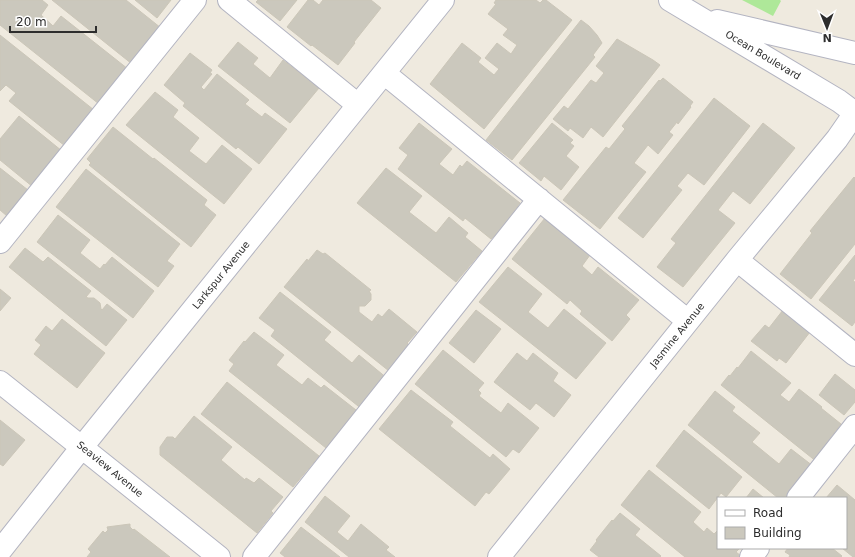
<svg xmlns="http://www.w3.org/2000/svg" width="855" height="557" font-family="'DejaVu Sans',sans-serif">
	<rect width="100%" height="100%" fill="#efeadf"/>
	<path fill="#aee899" d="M742,0H780L781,1L773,16Z"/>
	<path fill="#cbc8bd" stroke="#cbc6b8" d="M0,0H42L48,5L41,15L53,26L61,16L128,69L99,104L0,25Z
		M52,0H126L161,28L132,64Z
		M135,0H171L157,18Z
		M258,0H297L280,21L256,2Z
		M308,0H313L319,5L323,0H371L381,8L354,42L355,43L338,65L312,45L311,46L287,27Z
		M496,0H536L540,3L543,0H546L572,20L484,129L430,84L462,43L481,58L478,62L494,75L499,69L485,58L497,43L511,54L517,45L503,35L508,29L488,14L496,4L494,3Z
		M581,20L589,26L597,35L602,43L593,55L595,57L512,160L486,140Z
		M0,35L94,110L65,146L9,101L16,93L6,85L0,91Z
		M617,39L653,60L660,65L603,137L591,127L583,138L570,128L568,131L553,119L564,106L568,109L591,80L596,83L604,73L596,66Z
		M238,42L258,58L253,64L270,78L283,60L319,88L290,123L218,66Z
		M190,53L212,70L210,73L212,74L201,87L204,90L217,74L249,100L245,104L262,117L265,113L287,129L259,164L238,147L236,149L183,106L185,103L164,85Z
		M663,78L693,102L690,106L691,107L678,124L677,122L669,132L673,135L658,154L648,145L634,163L646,172L600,229L563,200L606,147L609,149L625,129L622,126L659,80L660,81Z
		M155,92L178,110L173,117L199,138L189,151L206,164L222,145L252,169L224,204L126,125Z
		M714,98L750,126L704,185L688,173L677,186L682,190L643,238L618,218Z
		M19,116L62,151L33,187L0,160V139Z
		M419,123L452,149L439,164L453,175L460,165L462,167L467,161L520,203L514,211L515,212L497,235L496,234L491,239L465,218L463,221L398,169L408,155L399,148Z
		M552,123L573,140L570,143L574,146L566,156L579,167L561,190L544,176L541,181L519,163Z
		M763,123L795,148L750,204L733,191L718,210L735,223L683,287L657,267L676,243L671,239Z
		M113,127L153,159L154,158L207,200L204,205L216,215L191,247L89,165L91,163L87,159Z
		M0,168L28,190L7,216L0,210Z
		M386,168L422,196L409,212L436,233L449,217L468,233L465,237L482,251L456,282L357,203Z
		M86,169L180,244L167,261L174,266L158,287L56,207Z
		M854,177L855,178V244L811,299L780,274L812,233L810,231Z
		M58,215L90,240L80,253L100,269L104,264L105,265L112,257L154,291L133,318L37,242Z
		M545,218L590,255L582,266L592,275L598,267L639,300L626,315L630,319L612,341L580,314L582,311L570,300L567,304L512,259Z
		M25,248L43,262L48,257L91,291L86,297L88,298H94L100,303L101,309L102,310L107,304L127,320L106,346L9,267Z
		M317,250L323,254L325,253L371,290L369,291L371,294V300L365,306H359V312L372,322L378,314L382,317L389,309L417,332L407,343L409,345L389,371L284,287L307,259L308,261Z
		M855,255V278L853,281L855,282V322L852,326L819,300Z
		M508,267L542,294L528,312L548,328L564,309L606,343L576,379L479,302Z
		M0,289L11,298L0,311Z
		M280,292L331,332L324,340L352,363L359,355L388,379L363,410L271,336L275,330L259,318Z
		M476,310L501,329L474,363L449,343Z
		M783,310L810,332L786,363L779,358L777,361L751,341L765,325L769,328Z
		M62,319L105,353L77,388L34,354L41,345L35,340L46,326L52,331Z
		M254,332L284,355L276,365L302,385L308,378L321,388L324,385L356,410L326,448L229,371L234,364L229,360L244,341L245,342Z
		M443,350L484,383L478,390L481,393L479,396L501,413L508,403L539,428L519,453L513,449L506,457L415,384Z
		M751,351L791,383L780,395L789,402L799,389L822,407L821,408L841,424L830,438L834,440L817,462L721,385L729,375L730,376L737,367L738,368Z
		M517,353L527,361L533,353L558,373L553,381L571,395L554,417L536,403L530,410L494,382Z
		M835,374L855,390V402L844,415L819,395Z
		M227,382L319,456L293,487L201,414Z
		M411,390L453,422L450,426L490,458L493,454L510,469L489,494L486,492L475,506L379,429Z
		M715,391L735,407L732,411L760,433L752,442L779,464L791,449L813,466L788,498H778L688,425Z
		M194,416L232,447L221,460L245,480L246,478L254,483L259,478L283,497L271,511L273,513L257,533L160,455V447L167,437H173L175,439Z
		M0,420L25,440L3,466L0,464Z
		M684,430L742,477L726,497L721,493L709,509L656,466Z
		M649,470L701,512L693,522L704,532L707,528L714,534L718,530V548H740L736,552L741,556L740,557H685L621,505Z
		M837,485L855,500V557H853L842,548H846V498H826Z
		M753,489L764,498H746Z
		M325,496L350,516L337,532L348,541L361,524L389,547L386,550L395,557H349L305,522Z
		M620,513L640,529L635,535L661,556L660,557H599L590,550L597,541L596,540L612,520L613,521Z
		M130,524V527L133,530L134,529L170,557H87L91,552L88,549L103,531L105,533L108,530L107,527Z
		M301,527L340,557H285L280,553Z
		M788,548H832L842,556L841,557H789L790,555L785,552Z"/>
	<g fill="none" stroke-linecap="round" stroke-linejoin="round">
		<g stroke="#b3b4c1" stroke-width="24">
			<path id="minor" d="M229,0L358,105
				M670,0L839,101L855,113
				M717,21L855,53
				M384,73L688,321
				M0,242L195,0
				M737,260L855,355
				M0,382L219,557
				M798,498L855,426
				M0,551L82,447L443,0
				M254,557L539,199
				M499,557L737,260L837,139L855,113
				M751,557L758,548"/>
		</g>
		<use href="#minor" stroke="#fff" stroke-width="22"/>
	</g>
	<g text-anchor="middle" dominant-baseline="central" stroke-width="3" stroke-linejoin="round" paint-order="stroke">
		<g font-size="10" fill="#2d2d2d" stroke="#fff">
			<text transform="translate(763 55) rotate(31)">Ocean Boulevard</text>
			<text transform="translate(221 275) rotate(-51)">Larkspur Avenue</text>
			<text transform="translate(677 335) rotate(-51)">Jasmine Avenue</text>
			<text transform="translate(110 469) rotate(39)">Seaview Avenue</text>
		</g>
	</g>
	<rect x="717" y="497" width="130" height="52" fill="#ffffff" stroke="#ababab"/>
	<rect x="725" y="510" width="20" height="6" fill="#ffffff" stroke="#ababab"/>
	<text x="753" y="517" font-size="12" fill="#2d2d2d">Road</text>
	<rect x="725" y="527" width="20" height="12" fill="#cbc8bd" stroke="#ababab"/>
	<text x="753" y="537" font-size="12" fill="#2d2d2d">Building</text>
	<g transform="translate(827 28) rotate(179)" stroke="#ffffff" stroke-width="3" paint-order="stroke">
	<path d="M0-3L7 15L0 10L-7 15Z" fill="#2d2d2d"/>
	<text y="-6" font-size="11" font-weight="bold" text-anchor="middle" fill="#2d2d2d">N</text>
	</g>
	<path d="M10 26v6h86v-6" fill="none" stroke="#2d2d2d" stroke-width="2"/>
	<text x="16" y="26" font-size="12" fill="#2d2d2d" stroke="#ffffff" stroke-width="3" paint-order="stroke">20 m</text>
</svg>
